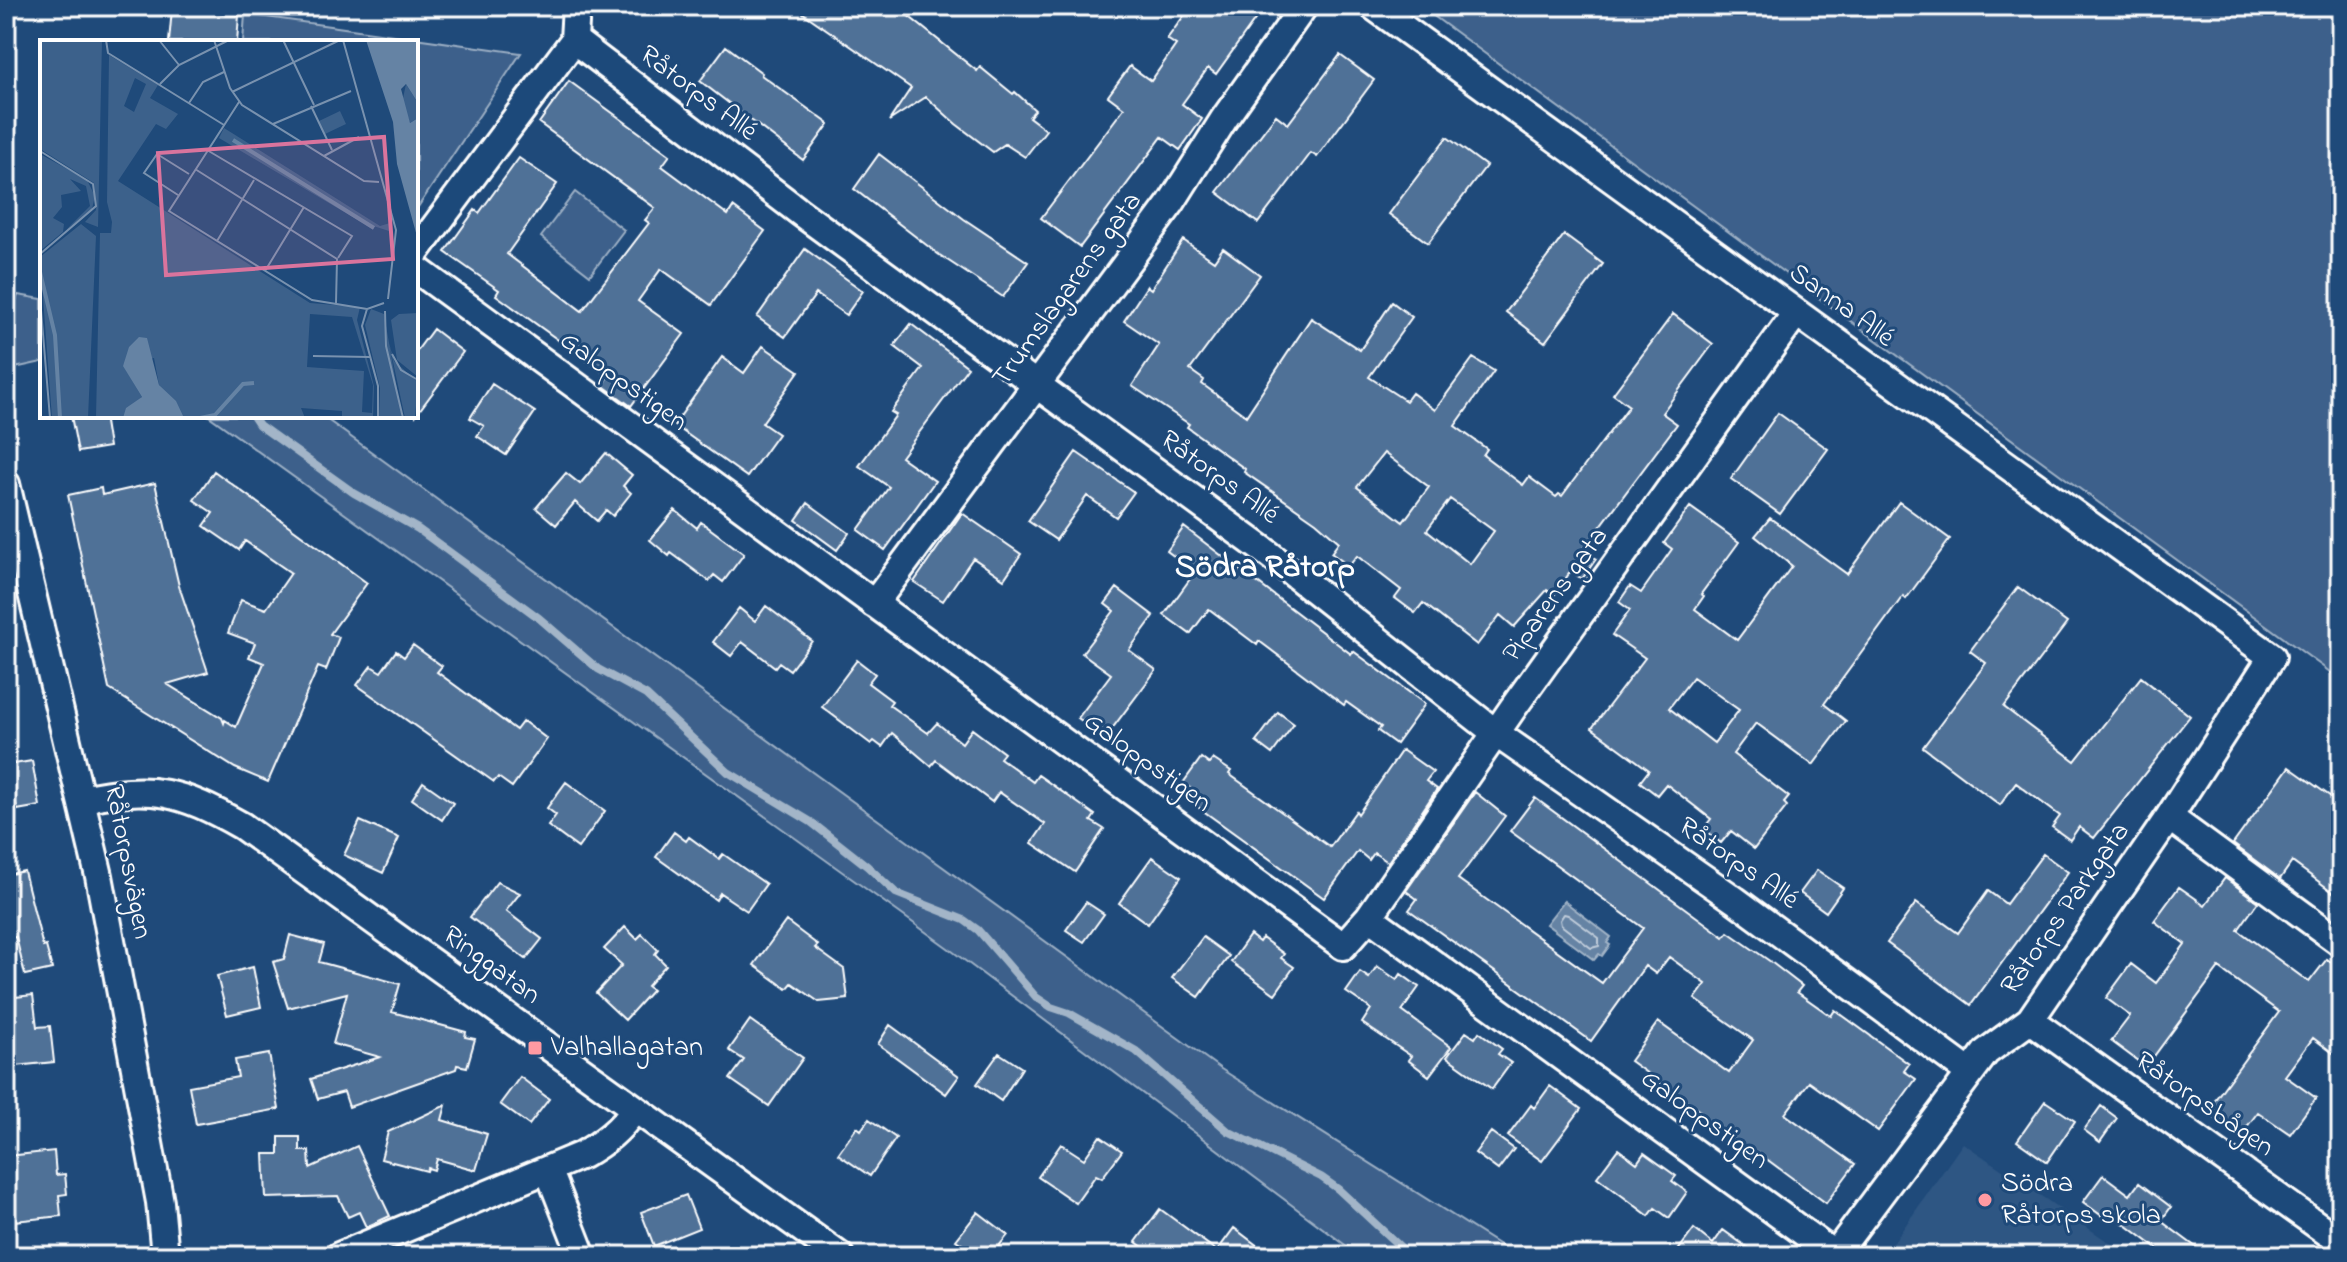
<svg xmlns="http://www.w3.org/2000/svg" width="2347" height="1262" font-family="'Indie Flower',sans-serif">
	<rect width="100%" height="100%" fill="#1f4a7a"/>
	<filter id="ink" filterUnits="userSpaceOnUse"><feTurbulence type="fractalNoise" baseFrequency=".0125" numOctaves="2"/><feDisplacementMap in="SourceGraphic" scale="16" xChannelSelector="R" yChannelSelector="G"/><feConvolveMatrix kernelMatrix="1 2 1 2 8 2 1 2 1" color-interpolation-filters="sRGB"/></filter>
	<g filter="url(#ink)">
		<path fill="#2e5683" d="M1963,1143L2129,1256H1884Z"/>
		<path fill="#3c618b" stroke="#9eb0c5" stroke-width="2" d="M1420,6H2341V680Z
			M245,14L521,53L416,210V42H243Z
			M575,192L624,230L590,275L541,237Z
			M18,295L42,299V362L6,370L12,312Z
			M209,416H322L1221,1069L1517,1256H1360L948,948Z"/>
		<path fill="#6583a4" stroke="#a3b5c8" stroke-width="2" d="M1564,901L1611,937L1607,943L1610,945L1602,956L1599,954L1594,960L1546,924Z"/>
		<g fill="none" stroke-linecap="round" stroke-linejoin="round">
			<path stroke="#c1cddb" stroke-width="2" d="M1564,914L1568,915L1599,938V946L1591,948L1561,925L1560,920Z"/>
			<path stroke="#a3b5c8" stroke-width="8" d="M253,416L259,425L354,493L418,529L448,551L539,618L598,669L646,695L728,772L811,822L867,866L896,893L964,920L978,930L1036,997L1051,1007L1069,1013L1136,1051L1228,1131L1321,1177L1338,1189L1410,1256"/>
		</g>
		<path fill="#507197" stroke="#fff" stroke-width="2" fill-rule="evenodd" d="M793,6H896L977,71L980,67L1013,94L1015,92L1035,110L1029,117L1046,130L1025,157L1005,144L993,152L956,124L926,97L889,121L911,88Z
			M1191,6H1247L1259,14L1216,74L1208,68L1182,104L1202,119L1180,150L1162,137L1080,247L1041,218L1124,108L1108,96L1130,66L1151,81L1176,45L1167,39Z
			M172,9L239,15L237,42H169Z
			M726,46L762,73L761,75L829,124L803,160L700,81Z
			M1340,55L1374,80L1317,157L1311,153L1258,223L1217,192L1276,115L1288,124Z
			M569,81L670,155L662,166L728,215L733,207L765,231L711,305L661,269L638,301L684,334L631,406L602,385L608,376L496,295L499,290L445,252L475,210L479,213L519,158L557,184L507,254L582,311L649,223L645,220L655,208L539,123Z
			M1447,137L1486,166L1428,243L1389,214Z
			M879,154L964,219L1028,262L1003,297L938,254L854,189Z
			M1564,235L1603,264L1545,342L1506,312Z
			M1183,240L1214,261L1223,248L1260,275L1190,370L1204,380L1202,384L1246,416L1311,318L1360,350L1392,302L1412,317L1369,377L1406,401L1412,393L1435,410L1473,358L1494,371L1455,426L1487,449L1483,455L1523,485L1529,477L1556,497L1559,494L1562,496L1629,406L1613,394L1673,314L1713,344L1662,413L1677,424L1583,550L1596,559L1582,579L1571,571L1554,595L1547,590L1514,627L1500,615L1477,645L1423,603L1415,613L1395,598L1401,590L1357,556L1349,566L1331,553L1339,542L1316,522L1244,472L1245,469L1187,427L1189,424L1132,386L1159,345L1124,321L1147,286L1151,289ZM1384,453L1429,487L1403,522L1357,487ZM1450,499L1494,531L1470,564L1427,530Z
			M805,249L863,291L846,315L816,294L785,337L757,317Z
			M911,324L968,367L901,457L935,481L885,550L858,530L889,487L859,466L896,415L891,412L923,368L894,346Z
			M433,329L463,352L416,415V352Z
			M763,346L799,371L762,423L778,434L747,477L674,425L722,357L744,373Z
			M492,384L535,412L506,455L477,436L484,426L470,418Z
			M1778,413L1828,449L1780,514L1731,479Z
			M71,416H104L109,447L78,452Z
			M1076,452L1134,492L1116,517L1087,496L1056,540L1028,521Z
			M606,453L632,475L623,486L631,493L613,516L606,510L597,521L575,502L556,525L536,508L566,473L580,484Z
			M214,471L367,583L330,634L339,637L326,670L318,667L268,782L235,768L109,689L68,495L101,488L102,495L155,483L179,586L208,672L167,684L222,718L224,723L225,720L236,727L264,663L249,657L255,643L228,633L241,600L266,609L291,573L245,541L239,550L204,526L213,513L194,500Z
			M1899,502L1950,539L1906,599L1903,596L1824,704L1846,721L1813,765L1756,723L1733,754L1789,797L1784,803L1787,806L1754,849L1731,831L1721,843L1703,829L1711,819L1666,784L1657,795L1640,782L1649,770L1592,728L1645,658L1612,635L1630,610L1619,602L1630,586L1641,593L1672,549L1664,543L1690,507L1739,542L1701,594L1704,596L1695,609L1737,640L1792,566L1755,536L1770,518L1847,574ZM1693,677L1739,710L1714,743L1669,708Z
			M808,503L849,533L837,550L796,520Z
			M675,510L697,528L701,522L744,554L723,582L714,575L709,581L671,553L669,556L650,540Z
			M962,513L1021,554L1004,579L973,558L943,601L914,582Z
			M1184,527L1351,654L1353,651L1425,704L1396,744L1378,731L1381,727L1346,702L1344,705L1259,641L1257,645L1209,609L1190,634L1164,615L1195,572L1167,551Z
			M2018,587L2067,623L2004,707L2075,761L2141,677L2190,716L2094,838L2079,827L2070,840L2052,827L2060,816L2016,783L2000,805L1923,747L1986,663L1970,651Z
			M1117,588L1154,616L1129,650L1156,670L1105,738L1078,718L1111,674L1082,653L1114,611L1105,604Z
			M766,606L812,641L790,670L779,662L775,667L742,642L731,656L713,642L739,608L755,621Z
			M413,645L442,666L437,672L516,730L523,721L547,739L512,787L498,777L494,782L357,685L371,666L381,672L396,651L404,657Z
			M857,660L875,674L868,683L892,701L889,705L928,733L937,723L962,743L972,729L1004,753L1000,758L1033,782L1038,775L1095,815L1091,821L1104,829L1075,872L1032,843L1045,824L999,792L992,802L936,760L931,766L892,733L882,747L874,741L871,744L822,707Z
			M1278,712L1294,724L1272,754L1256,742Z
			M1402,750L1433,772L1426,781L1437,789L1388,862L1374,853L1369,860L1358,851L1324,898L1184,797L1190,788L1183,783L1201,758L1209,764L1213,759L1231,771L1229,774L1330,847L1356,811L1358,814Z
			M32,761L40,806L17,810L8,765Z
			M2289,767L2341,804V898L2292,862L2280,879L2233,844Z
			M423,782L453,803L442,820L412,799Z
			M566,782L605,811L578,848L548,826L556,815L547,808Z
			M1475,792L1505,816L1458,879L1602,983L1643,928L1510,831L1535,798L1724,937L1728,932L1771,962L1802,986L1797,992L1831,1016L1835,1010L1909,1064L1904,1071L1916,1079L1878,1131L1809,1082L1785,1114L1855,1164L1826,1203L1757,1152L1754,1155L1699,1115L1701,1112L1630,1061L1658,1022L1729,1073L1753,1040L1695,999L1706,984L1669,957L1656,974L1645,966L1591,1041L1409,910L1417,899L1406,891Z
			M360,821L399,838L383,873L344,855Z
			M674,832L686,841L689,837L719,859L723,854L766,884L747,911L720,893L716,900L656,857Z
			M2043,854L2068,872L1971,1005L1887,943L1916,903L1958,933L1988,891L2006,904Z
			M1152,857L1181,877L1148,924L1119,903Z
			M1817,870L1843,888L1826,912L1800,893Z
			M24,871L43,947L46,946L52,969L25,975L16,937L6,939V875Z
			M2225,878L2258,902L2238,930L2309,982L2327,959L2341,970V1059L2313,1038L2285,1076L2316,1098L2290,1134L2258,1112L2240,1136L2206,1112L2279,1012L2219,968L2146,1067L2111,1041L2130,1016L2106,998L2131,964L2156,983L2185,944L2154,921L2179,887L2205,905Z
			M497,882L520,893L506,911L542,939L526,959L470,917Z
			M1086,902L1104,914L1084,942L1066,930Z
			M786,921L818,945L815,948L844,969L848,999L819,1002L792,983L787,989L754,965Z
			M625,927L637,939L642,934L658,950L655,954L666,965L647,986L652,990L625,1020L596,993L622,965L604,949Z
			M290,935L324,944L319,962L400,984L392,1012L466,1032L465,1037L475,1039L467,1067L457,1065L456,1069L349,1107L344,1092L318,1099L311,1079L380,1057L333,1044L347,993L288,1008L273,962L284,959Z
			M1250,935L1259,942L1262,938L1284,954L1281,958L1294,967L1275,994L1231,962Z
			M1203,937L1229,956L1199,997L1172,978Z
			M1377,966L1397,980L1401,974L1419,987L1402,1011L1451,1047L1429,1076L1408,1060L1411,1056L1362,1023L1371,1009L1346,992L1360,972L1369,978Z
			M253,967L261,1007L227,1015L217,976Z
			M33,995L37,1027L50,1026L54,1062L6,1067V998Z
			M750,1020L803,1058L769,1106L730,1079L744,1060L729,1050Z
			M890,1025L959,1076L946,1094L878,1044Z
			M1466,1032L1475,1038L1479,1032L1502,1049L1498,1054L1511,1063L1492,1089L1447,1057Z
			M999,1053L1022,1068L1001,1101L977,1084Z
			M269,1054L279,1109L196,1124L189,1086L238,1077L235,1060Z
			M520,1077L549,1099L529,1125L500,1104Z
			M1550,1086L1581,1109L1542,1161L1508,1136L1531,1105L1534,1108Z
			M2045,1101L2075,1121L2047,1162L2017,1141Z
			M446,1105L442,1120L487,1134L476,1170L437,1159L434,1170L428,1168L427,1171L381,1159L388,1132Z
			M2101,1106L2117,1118L2100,1142L2084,1130Z
			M869,1119L896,1138L870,1176L838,1154L857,1127L861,1130Z
			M1491,1132L1514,1149L1498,1170L1475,1153Z
			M1100,1136L1122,1151L1102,1178L1096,1175L1076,1203L1038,1177L1061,1144L1084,1159Z
			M279,1137H300V1151H309L310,1168L357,1146L390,1216L366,1227L359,1212L348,1217L338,1196L266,1198L264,1154H279Z
			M1618,1149L1637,1163L1644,1153L1676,1176L1672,1181L1687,1192L1669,1218L1655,1208L1649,1216L1597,1177Z
			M54,1151L56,1175L65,1174L67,1194L59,1195L61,1216L15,1221L8,1156Z
			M2103,1175L2130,1195L2139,1183L2171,1207L2161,1221L2208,1256H2167L2106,1210L2102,1216L2083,1202Z
			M686,1195L699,1228L654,1246L641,1212Z
			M1160,1209L1217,1251L1234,1228L1271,1256H1155L1136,1242Z
			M978,1212L1008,1235L991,1256H979L956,1240Z
			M1694,1229L1713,1244L1723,1230L1759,1256H1674Z"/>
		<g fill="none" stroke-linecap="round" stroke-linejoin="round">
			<g stroke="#fff" stroke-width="32">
				<path id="minor" d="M576,6L574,40L801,213L1266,552L1497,734L1735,900L1970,1073
					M1373,6L2272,657L2169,817L2030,1020L1986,1052L1834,1256
					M416,252L574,40
					M416,269L1343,946L1369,917L1835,1255
					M6,484L99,876L160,1202L165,1256
					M874,604L1171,203L1224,119L1304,6
					M82,799C153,784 180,791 242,826L840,1256
					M2169,817L2341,943
					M1369,917L1513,708L1796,313
					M2030,1020L2341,1242
					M548,1169L582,1256
					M339,1256L582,1155C605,1142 620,1130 635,1109"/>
			</g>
			<use href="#minor" stroke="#1f4a7a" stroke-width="26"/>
		</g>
	</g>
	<g fill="#ff9aa2" stroke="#1f4a7a" stroke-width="3">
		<rect x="527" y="1040" width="16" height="16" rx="4"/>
		<circle cx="1985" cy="1200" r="8"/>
	</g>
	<g text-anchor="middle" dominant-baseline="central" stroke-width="6" stroke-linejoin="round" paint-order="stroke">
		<g font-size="28" fill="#fff" stroke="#1f4a7a">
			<text transform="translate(698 94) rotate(37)">Råtorps Allé</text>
			<text transform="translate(1068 290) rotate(-54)">Trumslagarens gata</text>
			<text transform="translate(1841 306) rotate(36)">Sanna Allé</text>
			<text transform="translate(623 382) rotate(36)">Galoppstigen</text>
			<text transform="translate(1219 478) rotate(36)">Råtorps Allé</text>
			<text transform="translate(1556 595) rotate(-54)">Piparens gata</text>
			<text transform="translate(1147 763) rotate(36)">Galoppstigen</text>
			<text transform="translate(127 862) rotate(79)">Råtorpsvägen</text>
			<text transform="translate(1738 864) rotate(35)">Råtorps Allé</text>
			<text transform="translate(2066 909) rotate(-55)">Råtorps Parkgata</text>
			<text transform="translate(491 966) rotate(36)">Ringgatan</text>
			<text transform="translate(2204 1105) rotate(35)">Råtorpsbågen</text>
			<text transform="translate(1704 1120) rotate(36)">Galoppstigen</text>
		</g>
		<g font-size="28" fill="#fff" stroke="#1f4a7a" text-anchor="start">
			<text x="551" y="1048">Valhallagatan</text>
			<text x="2001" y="1184">Södra<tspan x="2001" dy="32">Råtorps skola</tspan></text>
		</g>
		<g font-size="32" font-weight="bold" fill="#fff" stroke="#1f4a7a">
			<text x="1265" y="568">Södra Råtorp</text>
		</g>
	</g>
	<g transform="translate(40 40)">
		<rect width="378" height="378" fill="#1f4a7a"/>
		<path d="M0,0H62L58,187L45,182L56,170L54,143L0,109ZM69,15L118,45L110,58L138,74L126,89L116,84L78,141L270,263L320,267L317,280L334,346L333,378H302V371L261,368L265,378H144L119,345L114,318L83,325L102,357L83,378H56L60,193H71L72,182L67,162ZM95,38L106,44L94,72L84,66ZM270,274L312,277L333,345L332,373L322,372L324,331L267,327ZM366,44L378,63V78L370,83L362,63ZM300,71L306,84L285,94L279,81ZM184,88L340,186L350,183L349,191L321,182L179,98ZM0,114L47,140L55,156L52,169L26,190L50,166L46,146L30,139L41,151L21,155L22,167L13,178L24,184L23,192L0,211ZM41,184L56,196L48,378H12L0,217ZM331,269L344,274L362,378H339L340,348L325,285ZM378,273V337L357,320L351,280L359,274ZM349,303L354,321L378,342L375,378H365Z" fill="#3c618b" fill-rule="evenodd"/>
		<path d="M326,0H378V63L366,44L361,49L370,83L378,78V200L357,124L353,82ZM99,297L107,298L119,345L136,361L144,378H83L86,368L102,357L83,326L89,307Z" fill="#6583a4"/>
		<path fill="none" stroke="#6583a4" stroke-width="4" d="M193,100L334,188M0,232L15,295L20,378M160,378L175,375L203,344L214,343"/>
		<path fill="none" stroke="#7992af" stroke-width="2" d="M66,0L68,13L184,85M119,0L139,25M174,0L190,48L202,65L324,141L339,142M243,0L274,65M303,0L356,190L348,259M120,44L139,25L189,0M192,52L300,0M199,62L129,171L272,260L327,269M149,63L163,42L184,32M271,66L292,110M233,84L311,51M167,110L312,196L298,218M0,111L53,144L56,166L0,214M284,116L319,97M155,129L297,219L296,263M138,155L104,133L117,114L149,134M177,201L214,140M225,231L264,167M0,258L10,378M345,271L346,306L363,378M352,314L361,330L378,340M273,316L330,317M338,378V346L322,286L327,269L344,263"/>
		<path fill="#da749d" fill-opacity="0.15" stroke="#da749d" stroke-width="4" d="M344,97L353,219L126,235L118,113Z"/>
		<rect width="378" height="378" fill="none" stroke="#fff" stroke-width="4"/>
	</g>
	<rect width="2347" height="1262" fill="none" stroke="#1f4a7a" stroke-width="32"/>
	<rect x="16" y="16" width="2315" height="1230" fill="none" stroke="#fff" stroke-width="3" filter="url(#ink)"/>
</svg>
